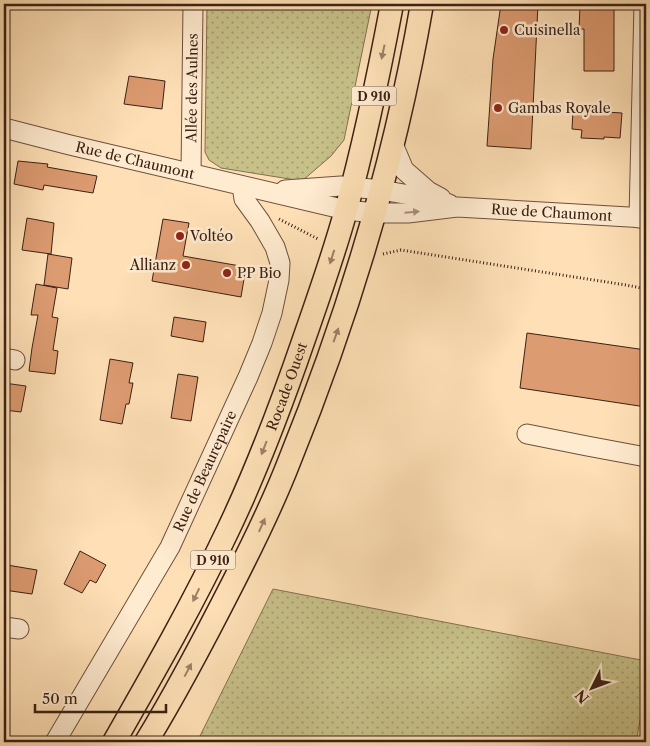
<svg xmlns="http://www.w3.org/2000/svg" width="650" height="746" font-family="'Libre Caslon Text',serif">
	<defs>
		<pattern id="green-dots" width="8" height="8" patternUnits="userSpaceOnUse" patternTransform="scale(1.25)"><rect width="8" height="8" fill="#c7c089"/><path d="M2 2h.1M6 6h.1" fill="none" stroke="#a39c6f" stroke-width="1.8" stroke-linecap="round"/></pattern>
	</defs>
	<rect width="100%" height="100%" fill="#ffe0b6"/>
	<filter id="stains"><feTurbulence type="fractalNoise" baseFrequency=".004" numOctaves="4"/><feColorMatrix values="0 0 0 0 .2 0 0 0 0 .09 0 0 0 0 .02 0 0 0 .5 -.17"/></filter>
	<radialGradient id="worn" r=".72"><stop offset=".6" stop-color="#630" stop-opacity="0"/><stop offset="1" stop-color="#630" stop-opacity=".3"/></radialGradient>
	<path fill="url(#green-dots)" stroke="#82704f" d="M207,4H372L344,140L331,156L302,181L221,168L209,160L205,152Z
		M273,589L646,661V689L636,742H197Z"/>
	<path fill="#dd9b71" stroke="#3c2115" d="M501,4H538L531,149L487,146L493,59Z
		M580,6H614V71H584V29H579Z
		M129,76L165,81L162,109L124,104Z
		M573,110L622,113L620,138L604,137V139L581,138L582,130L572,129Z
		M18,161L48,164L47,167L97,176L93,193L44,185L43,190L14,184Z
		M27,218L54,223L51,254L22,250Z
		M163,219L189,223L183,256L246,267L241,297L152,281Z
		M48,254L72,258L68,289L44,285Z
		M36,284L57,288L52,317L58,318L53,350L58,351L55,374L29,371L32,348L38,315H31Z
		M174,317L206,322L203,342L171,336Z
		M527,333L646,350V407L520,388Z
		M110,359L133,363L129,383H133L129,404H126L122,424L100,420Z
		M178,374L198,377L191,421L171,418Z
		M4,383L26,386L21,412L4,410Z
		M80,551L106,565L96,583L90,580L82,593L64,584Z
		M7,565L37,570L32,594L4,590Z"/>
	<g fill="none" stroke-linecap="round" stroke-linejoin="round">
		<g stroke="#6d513d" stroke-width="21">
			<g id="minor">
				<path id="s1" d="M4,128L70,145L346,210L375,213H408L457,207L646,218"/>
				<path d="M393,144L404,170L428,191L441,198"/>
				<path id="s2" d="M191,173L193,4"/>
				<path d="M285,190L341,186L381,190L427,198L449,204"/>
				<path d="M639,218L644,4"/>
				<path d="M4,358L15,360"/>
				<path d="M527,434L587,446L646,457"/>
				<path d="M4,627L19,629"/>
				<path id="s3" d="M55,742L170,547L248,377L262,343L272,313L279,280L280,263L275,247L260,221L244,199L242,186"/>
			</g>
		</g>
		<g stroke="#3c2115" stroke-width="25">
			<g id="major">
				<path id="s4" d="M114,742C154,672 194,602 229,528C258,467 282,403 304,339C319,296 334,254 346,210C365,142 379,73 392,4"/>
				<path d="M146,742C178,690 206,636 234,581C254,542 273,503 289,462C349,314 395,161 422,4"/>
			</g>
		</g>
		<path stroke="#3c2115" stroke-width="3" stroke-dasharray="1 2.5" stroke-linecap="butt" d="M279,219L318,239
			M383,254L401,250L626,285L646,289"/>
		<use href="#minor" stroke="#ffebd0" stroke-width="19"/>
		<use href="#major" stroke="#ffe0b6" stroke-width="22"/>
	</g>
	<defs><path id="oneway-solid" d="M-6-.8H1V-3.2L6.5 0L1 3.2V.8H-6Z" transform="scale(1.25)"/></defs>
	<g fill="#9e8066">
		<use href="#oneway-solid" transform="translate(383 52) rotate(102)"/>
		<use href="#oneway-solid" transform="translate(332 257) rotate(108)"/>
		<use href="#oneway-solid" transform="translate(336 335) rotate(-70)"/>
		<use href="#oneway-solid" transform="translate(264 448) rotate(111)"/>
		<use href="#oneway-solid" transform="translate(262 525) rotate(-66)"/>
		<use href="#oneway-solid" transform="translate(196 595) rotate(116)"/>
		<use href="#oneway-solid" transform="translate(188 670) rotate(-62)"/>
	</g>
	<use fill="#a7907c" href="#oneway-solid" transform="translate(412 212) rotate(-5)"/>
	<g fill="#8f2418" stroke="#ffebd0" stroke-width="2">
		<circle cx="504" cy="30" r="5"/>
		<circle cx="498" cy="108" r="5"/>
		<circle cx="180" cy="236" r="5"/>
		<circle cx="186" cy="265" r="5"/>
		<circle cx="227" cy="273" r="5"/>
	</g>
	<g text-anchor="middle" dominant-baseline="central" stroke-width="5" stroke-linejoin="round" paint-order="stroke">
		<g fill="#ffebd0" stroke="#765e4d" stroke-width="1">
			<rect x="351.5" y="86.5" width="45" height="19" rx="4"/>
			<rect x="190.5" y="550.5" width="45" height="19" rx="4"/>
		</g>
		<g font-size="12" font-weight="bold" fill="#3c2115">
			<text x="374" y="96">D 910</text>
			<text x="213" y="560">D 910</text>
		</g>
		<g font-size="14" fill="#3c2115" stroke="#ffebd0" text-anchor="start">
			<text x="514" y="30">Cuisinella</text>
			<text x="508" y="108">Gambas Royale</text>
			<text x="190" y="236">Voltéo</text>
			<text x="176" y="265" text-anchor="end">Allianz</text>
			<text x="237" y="273">PP Bio</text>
		</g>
		<g font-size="14" fill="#3c2115" stroke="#ffebd0">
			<text stroke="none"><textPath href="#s2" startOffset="85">Allée des Aulnes</textPath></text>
			<text stroke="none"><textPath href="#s1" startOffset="135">Rue de Chaumont</textPath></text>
			<text stroke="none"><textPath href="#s1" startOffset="558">Rue de Chaumont</textPath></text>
			<text stroke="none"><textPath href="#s4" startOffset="396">Rocade Ouest</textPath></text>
			<text stroke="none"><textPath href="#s3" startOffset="310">Rue de Beaurepaire</textPath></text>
		</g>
	</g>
	<rect width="650" height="746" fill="none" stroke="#ffe0b6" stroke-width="20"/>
	<rect x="5" y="5" width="640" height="736" fill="none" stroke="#3c2115" stroke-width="2.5"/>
	<rect x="10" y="10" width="630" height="726" fill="none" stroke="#3c2115"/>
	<g transform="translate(592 688) rotate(228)" stroke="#ffebd0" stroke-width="4" paint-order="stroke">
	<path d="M0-4L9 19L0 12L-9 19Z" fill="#3c2115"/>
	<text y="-8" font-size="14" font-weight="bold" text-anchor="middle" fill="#3c2115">N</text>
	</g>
	<path d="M35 704v8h131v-8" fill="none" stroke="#3c2115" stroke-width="2.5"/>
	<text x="42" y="704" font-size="15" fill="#3c2115" stroke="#ffebd0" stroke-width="4" paint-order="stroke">50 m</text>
	<rect width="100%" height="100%" filter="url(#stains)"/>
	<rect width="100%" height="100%" fill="url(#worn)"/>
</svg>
